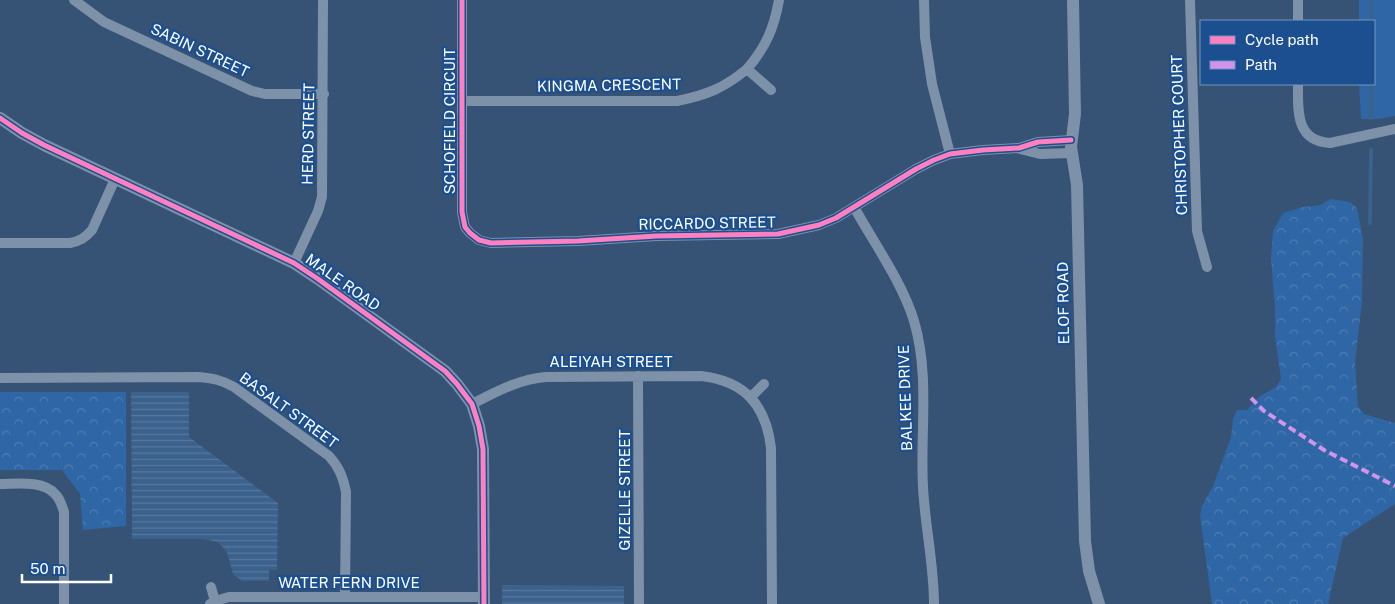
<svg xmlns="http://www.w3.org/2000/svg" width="1395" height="604" font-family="'Public Sans',sans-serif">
	<defs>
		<pattern id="forest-crowns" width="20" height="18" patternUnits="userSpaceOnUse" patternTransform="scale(1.25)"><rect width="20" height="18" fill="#2f66a5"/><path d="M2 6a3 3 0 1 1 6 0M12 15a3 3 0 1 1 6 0" fill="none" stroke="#4e7db2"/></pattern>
		<pattern id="water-rules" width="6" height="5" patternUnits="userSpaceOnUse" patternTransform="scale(1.25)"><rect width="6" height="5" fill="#3b618d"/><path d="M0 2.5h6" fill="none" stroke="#58799e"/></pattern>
	</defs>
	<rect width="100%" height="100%" fill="#365274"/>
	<path fill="#2f66a5" d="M1359,0H1395V116L1379,119H1361L1359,84H1374V21H1359Z"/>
	<path fill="url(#forest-crowns)" d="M1330,199L1350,202L1357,208L1363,239L1362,302L1355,362L1358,406L1364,414L1395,423V504L1343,538L1328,604H1212L1200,516L1202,506L1213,486L1231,437L1233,419L1237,410H1247L1259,397L1276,387L1281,379L1275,336V309L1271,259L1273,231L1283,213L1303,207L1321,205Z
		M0,392H126V526L83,530L80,494L62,470H0Z"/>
	<path fill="url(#water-rules)" d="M131,392H189V437L278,503L277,570H269V581H242L233,574L227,552L218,542L203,539H132Z
		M502,585L624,586V604H502Z"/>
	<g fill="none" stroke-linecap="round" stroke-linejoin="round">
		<path stroke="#3b618d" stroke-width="4" d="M1371,21V0
			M1371,118V84
			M1370,223L1371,150"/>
		<path stroke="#7d92a8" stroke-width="10" d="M74,0L104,22L252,91L265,94H324
			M462,0V212L465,227L470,233L479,240L491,243L578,241L656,236L778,234L819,225L836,218L916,169L934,160L950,154L983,150L1019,148L1038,142L1071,140
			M924,0L925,37L932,84L950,154
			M1190,0L1197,231L1207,267
			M1298,0V21
			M1298,84C1298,110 1295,141 1330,143L1395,129
			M771,90L747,69C766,47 774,28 779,0
			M462,101H677C707,95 724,88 747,69
			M1020,149L1040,154L1072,153
			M854,207C874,243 902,282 914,321C930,375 920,432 923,487C925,526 934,565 934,604
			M0,243H70C80,241 85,238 92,230L115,179
			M294,263L318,211L322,197L323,0
			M638,376L639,604
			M0,378L198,377C212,378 222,380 234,387L329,456C339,467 343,477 346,492L345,597
			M751,397L764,384
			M472,404C496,392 519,379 546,377L701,376C745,381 766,405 771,448L772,604
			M0,484C16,484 43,480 55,494C60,498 62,506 64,512V604
			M211,587L215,601
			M210,604L215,601L229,597H484"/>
		<path stroke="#7d92a8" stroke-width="12" d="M1073,0L1075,114L1071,147L1077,185L1085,541L1089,571L1099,604
			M0,118L22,133L44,145L294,263L318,279L445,371L457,384L472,404L479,426L483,449L484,604"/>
		<path stroke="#d193ec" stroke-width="4" stroke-dasharray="8 4" stroke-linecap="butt" d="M1251,398L1264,411L1324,450L1395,486"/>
		<g stroke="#1b4f8f" stroke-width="8">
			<path id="cycleway" d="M462,0V212L465,227L470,233L479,240L491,243L578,241L656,236L778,234L819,225L836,218L916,169L934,160L950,154L983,150L1019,148L1038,142L1071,140
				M0,118L22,133L44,145L294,263L318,279L445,371L457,384L472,404L479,426L483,449L484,604"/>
		</g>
		<use href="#cycleway" stroke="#ff80c0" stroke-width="5"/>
	</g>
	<g text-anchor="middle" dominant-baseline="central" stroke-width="4.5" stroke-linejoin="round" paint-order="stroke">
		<g font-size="15" fill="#fff" stroke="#1b4f8f">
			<text transform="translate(200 50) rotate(25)">SABIN STREET</text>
			<text transform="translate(609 85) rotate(-1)">KINGMA CRESCENT</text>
			<text transform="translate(449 121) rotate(-90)">SCHOFIELD CIRCUIT</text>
			<text transform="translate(308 134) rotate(-89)">HERD STREET</text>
			<text transform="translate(1179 135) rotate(-92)">CHRISTOPHER COURT</text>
			<text transform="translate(707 223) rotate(-1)">RICCARDO STREET</text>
			<text transform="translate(343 282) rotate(35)">MALE ROAD</text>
			<text transform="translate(1063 303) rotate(-91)">ELOF ROAD</text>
			<text x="611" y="361">ALEIYAH STREET</text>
			<text transform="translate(905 398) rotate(-92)">BALKEE DRIVE</text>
			<text transform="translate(289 410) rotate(36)">BASALT STREET</text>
			<text transform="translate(624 490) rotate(-90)">GIZELLE STREET</text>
			<text x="349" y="582">WATER FERN DRIVE</text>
		</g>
	</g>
	<rect x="1200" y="20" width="175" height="65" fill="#1b4f8f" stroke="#7695bc"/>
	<rect x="1210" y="36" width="25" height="8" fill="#ff80c0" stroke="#7695bc"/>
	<text x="1245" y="45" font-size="15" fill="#ffffff">Cycle path</text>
	<rect x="1210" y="61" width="25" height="8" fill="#d193ec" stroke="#7695bc"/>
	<text x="1245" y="70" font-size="15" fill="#ffffff">Path</text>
	<path d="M22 574v8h89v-8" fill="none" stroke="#ffffff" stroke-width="2.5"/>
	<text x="30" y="574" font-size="15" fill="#ffffff" stroke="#1b4f8f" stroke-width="4" paint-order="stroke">50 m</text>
</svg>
